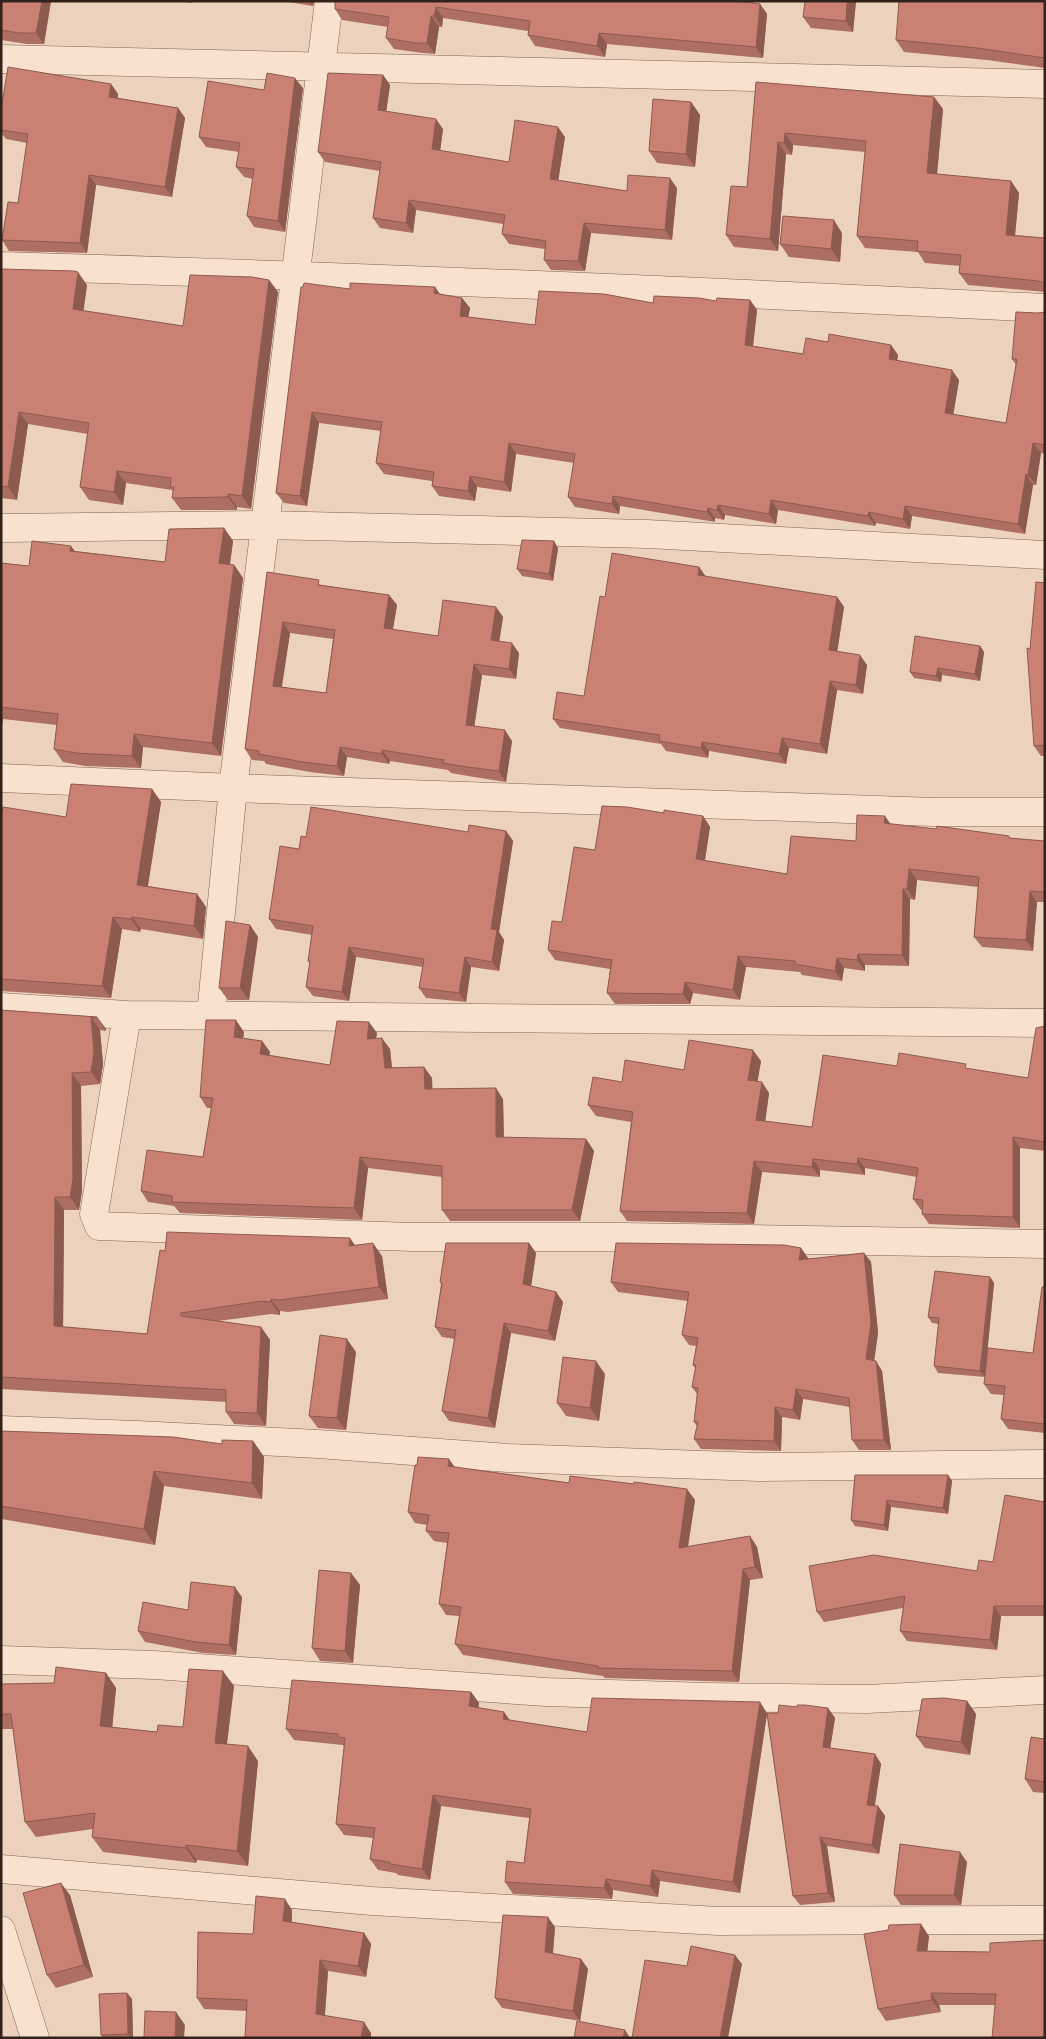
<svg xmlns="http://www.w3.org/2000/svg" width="1046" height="2039" font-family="'Noto Serif',serif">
	<rect width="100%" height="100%" fill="#ecd2bc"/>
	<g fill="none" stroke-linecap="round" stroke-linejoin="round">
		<g stroke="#836356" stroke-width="29">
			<path id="minor" d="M1,59L1045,84
				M1,266C349,276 697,291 1045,308
				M1,528L265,525L647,534L1045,555
				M1,778L233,788L935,812H1045
				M1,1007L127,1015L1045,1023
				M127,1015L94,1214L99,1226L412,1237H625L1045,1244
				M211,1015L233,788L329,1
				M1,1430L137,1435L318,1444L508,1458L759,1467L1045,1464
				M1,1660L154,1665L546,1692L707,1697L867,1699L1045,1690
				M1,1869L372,1901L718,1921L1045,1920
				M1,1930L35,2038"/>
		</g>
		<use href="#minor" stroke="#f8e1cf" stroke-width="28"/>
	</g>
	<path fill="#ae6f63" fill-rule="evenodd" d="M1,1H51L44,44H27L1,40Z
		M178,1H192V3Z
		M282,1H314L313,6Z
		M335,1H745V2L760,4L767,14L763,58L607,44L605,57L535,46L528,35V31L443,18L442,27H439L435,54L423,53L394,49L386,38L388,27L342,20L335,9Z
		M856,1L853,32L811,28L803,17Z
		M1045,1V68L987,60L904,52L896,40Z
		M383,75L390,85L386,111L443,129L440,151L509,162L565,137L558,180L627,191L677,188L672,240L591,233L585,271L551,270L544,260L545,249L509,244L502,234L503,224L416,210L413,233L380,228L373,218L380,171L325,162L318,152Z
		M756,82L934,97L943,109L937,174L1011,181L1019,193L1015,235L1045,238V292L968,285L959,273L960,266L925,263L918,252L865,248L857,236L865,152L793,145L792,155L786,154L778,251L734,247L726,235L747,187Z
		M111,84L118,94V98L178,108L185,118L172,197L96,185L87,253L9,251L2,240L18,203L27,143L6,139L1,133V110Z
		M303,88L285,232L254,227L247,216L253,179L244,177L236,167L239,152L206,147L199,137L264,90Z
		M691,102L700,115L695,167L657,163L649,151Z
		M842,233L840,262L789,257L780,244Z
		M1,269L87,285L83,311L183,326L269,280L278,292L251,509L237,507V510H181L172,498L173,492L172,490L126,483L123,505L89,500L80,487L88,434L28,424L17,500L1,498Z
		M435,287L440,295L462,298L470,308L468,317L535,325L653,303L750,300L757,310L753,346L803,354L828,342L891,345L898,355L897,360L959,380L953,414L1006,423L1016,365L1012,359L1038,313L1045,312V454L1041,453L1036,485H1033L1025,534L912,516L910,529L876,523L875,526L778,510L776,524L725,515L724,520L715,518V522L620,506L619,514L575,507L568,497L574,463L516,454L511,492L477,487L475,501L439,496L432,486V481L384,474L376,463L381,431L319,423L307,506L284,503L276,493L350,289Z
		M224,528L233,541L230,565H234L243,578L221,756L143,747L141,768L85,766L63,762L54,749L57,725L3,719L1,731V563L29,566L75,551L165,562Z
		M558,548L553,581L522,576L517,569Z
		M699,567L706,577L837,597L844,607L837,651L867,665L863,694L837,690L827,754L789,748L786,764L709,751L708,758L666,751L661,744L560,728L553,719L584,696L605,597Z
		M267,572L322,585L389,595L397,605L393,630L438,636L496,607L503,617L499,641L519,653L516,679L482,675L474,726L512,741L506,782L474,777L451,773L448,770L390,761L389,764L347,757L344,776L310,772L266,764L264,761L252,760L245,749ZM290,633L333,639L326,693L282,687Z
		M1045,583V756H1041L1034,746L1030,649Z
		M980,646L984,652L980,681L942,675L941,682L914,678L910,672Z
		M152,789L161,802L148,886L197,894L206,907L203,939L141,929L140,932L122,929L111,998L1,991V817H66Z
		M664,813L703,816L710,827L705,861L787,874L856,841L890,824L1011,838L1045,841V902H1037L1033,951L982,947L974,937L978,887L917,880L915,900L910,899L909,966L865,965V971L844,968L842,981L802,975L800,972L746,967L740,1000L693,993L690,1004H615L607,993L610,969L555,960L548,950L562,922L595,850Z
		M506,831L513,841L499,932L504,940L499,971L471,967L466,1002L426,998L419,988L423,967L356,957L349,1001L313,996L306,987L310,963L308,961L312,935L276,929L269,919L299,849L306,837L468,832Z
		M250,925L258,937L249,1000H228L219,988Z
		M1,1010L97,1017L106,1029V1031L100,1030L103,1064L100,1084L81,1086L82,1191L79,1210H64L63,1327L147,1334L165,1251L355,1245L382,1256L388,1299L288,1312L280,1311V1315L271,1314L218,1321L261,1327L270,1340L266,1426L234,1424L226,1412V1402L1,1389Z
		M1045,1026V1151L1020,1148V1228L929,1224L922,1214V1210H921L913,1199L917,1177L865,1168V1175L820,1170V1177L762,1172L754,1224L627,1221L620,1211L631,1122L596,1116L588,1105L622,1082L684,1070L761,1061L757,1081L769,1093L765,1121L812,1127L897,1066L969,1069L1028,1078Z
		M244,1032L243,1038L262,1041L270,1052L269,1055L330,1065L377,1033L376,1038L390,1049L392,1068L424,1067L432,1078V1089L503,1099L504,1138L586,1139L594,1151L580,1221H450L442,1210V1177L368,1168L362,1220L180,1213L174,1206L148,1202L141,1191L203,1157L211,1108H207L200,1097Z
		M529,1243L536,1253L531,1286L556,1292L563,1302L555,1341L511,1333L495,1428L449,1421L442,1411L455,1339L442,1337L435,1327L441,1284L440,1282Z
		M801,1248L808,1259L864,1253L871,1262L878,1333L874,1361H876L882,1371L891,1450H859L852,1440L850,1407L803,1399L800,1420L782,1417L781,1451L701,1449L694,1439L697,1426L694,1422L697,1394L692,1387L695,1368L693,1365L696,1346L689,1345L682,1335L688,1301L618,1292L611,1282Z
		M990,1277L994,1283L986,1361L1033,1353L1045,1287V1433L1008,1429L1001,1419L1004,1395L991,1394L984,1384L985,1377L938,1373L934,1366L939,1324L932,1323L928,1317Z
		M356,1352L346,1430L318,1428L309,1416Z
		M605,1374L599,1421L566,1416L557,1403Z
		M1,1431L222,1444L253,1441L264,1457L262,1499L164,1486L155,1545L1,1519Z
		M417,1465L455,1467L695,1500L688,1547L750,1536L757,1547L763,1578L750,1580L739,1682L605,1678L603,1676L463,1655L455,1644L459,1616L446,1615L439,1604L447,1543L434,1541L426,1531L427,1525L415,1523L408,1512Z
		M855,1475H948L952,1481L948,1514L891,1507L888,1531L855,1526L851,1520Z
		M1045,1502V1616H1001L997,1650L907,1641L900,1631L903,1608L824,1622L817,1612L977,1571L993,1562Z
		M351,1573L360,1585L353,1663L320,1661L312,1648Z
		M242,1597L236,1655L203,1653L145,1642L138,1631L188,1610Z
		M106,1673L116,1688L112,1727L157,1732L183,1727L234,1686L227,1744L258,1761L248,1866L197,1860L196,1863L103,1852L92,1837L93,1829L36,1837L25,1822L13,1729H1V1684L54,1683Z
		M471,1692L479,1703L478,1708L510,1720L587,1732L767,1713H778L797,1707L828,1708L835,1718L830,1748L875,1754L881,1764L875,1806H878L885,1816L879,1854L827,1846L835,1902L800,1905L793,1896L767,1715L740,1893L660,1881L658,1897L613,1890L612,1899L513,1894L505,1882L524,1863L529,1818L441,1806L430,1880L398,1875L396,1873L378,1870L370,1859L373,1838L344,1835L336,1824L344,1747L343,1745L294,1740L286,1729Z
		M967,1701L976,1714L970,1755L925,1748L916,1736Z
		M1045,1739V1793L1033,1792L1025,1779Z
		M967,1862L961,1905H901L894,1895Z
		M70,1895L93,1977L56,1988L47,1975Z
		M292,1910V1922L364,1933L371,1944L366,1977L328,1971L325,2015L371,2033V2038H245L247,2011L204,2009L197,1998L253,1934Z
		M555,1927L553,1954L581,1959L588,1969L580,2021L502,2008L495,1998Z
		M888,1930L929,1936L927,1951L990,1952L1045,1940L995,2005H939L941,2012L886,2021L878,2009Z
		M127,1993L132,1999L133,2038H103L101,2035Z"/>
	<path fill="#8d5a50" d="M42,1H51L44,44L36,33Z
		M309,1H314L313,6Z
		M847,1H856L853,32L846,21Z
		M760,4L767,14L763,58L756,47Z
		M436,7L443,18L442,27L434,16Z
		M431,16L439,27L435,54L427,43Z
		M599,33L607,44L605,57L597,46Z
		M383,75L390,85L385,120L378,110Z
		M295,78L303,88L285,232L278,221Z
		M111,84L118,94L116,107L109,97Z
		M934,97L943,109L936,185L927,173Z
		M691,102L700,115L695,167L686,154Z
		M178,108L185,118L172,197L165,187Z
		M436,119L443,129L439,159L432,149Z
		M558,127L565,137L557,189L550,179Z
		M785,133L793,145L792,155L784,143Z
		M778,142L786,154L778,251L770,239Z
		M89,175L96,185L87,253L80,243Z
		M670,178L677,188L672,240L665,230Z
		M1011,181L1019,193L1014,246L1006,235Z
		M409,200L416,210L413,233L406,223Z
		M834,220L842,233L840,262L831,249Z
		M584,223L591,233L585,271L578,261Z
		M78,272L87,285L82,322L73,309Z
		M269,280L278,292L251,509L242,496Z
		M435,287L442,297L434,293Z
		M462,298L470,308L467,326L460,316Z
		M750,300L757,310L752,355L745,345Z
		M891,345L898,355L896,369L889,359Z
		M952,370L959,380L952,423L945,413Z
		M19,412L28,424L17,500L8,487Z
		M312,412L319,423L307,506L300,496Z
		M509,443L516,454L511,492L504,482Z
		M1033,443L1041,453L1036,485L1028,475Z
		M117,471L126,483L123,505L114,492Z
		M1026,474L1033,485L1025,534L1018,524Z
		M470,476L477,487L475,501L468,491Z
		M228,494L237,507V510L228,497Z
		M613,496L620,506L619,514L612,504Z
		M771,500L778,510L776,524L769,514Z
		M718,505L725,515L724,520L717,510Z
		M905,506L912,516L910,529L903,519Z
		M708,508L715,518V522L707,512Z
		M869,512L876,523L875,526L868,516Z
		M224,528L233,541L228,576L219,563Z
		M554,541L558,548L553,581L549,574Z
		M71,546L80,558L70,551Z
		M234,565L243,578L221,756L212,743Z
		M699,567L706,577L698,575Z
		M389,595L397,605L391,639L384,628Z
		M837,597L844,607L836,660L829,650Z
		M496,607L503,617L498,650L491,640Z
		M283,622L290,633L280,696L273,686Z
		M512,643L519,653L516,679L509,669Z
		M980,646L984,652L980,681L975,674Z
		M860,655L867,665L863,694L856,685Z
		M474,664L482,675L473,735L466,725Z
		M938,668L942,675L941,682L936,676Z
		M830,681L837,690L827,754L820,744Z
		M1,717L3,719L1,731Z
		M505,730L512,741L506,782L499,771Z
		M134,734L143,747L141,768L132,756Z
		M782,738L789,748L786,764L779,754Z
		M702,742L709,751L708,758L701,748Z
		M340,747L347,757L344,776L337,766Z
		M382,750L390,761L389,764L382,754Z
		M152,789L161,802L146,897L137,885Z
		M703,816L710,827L703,870L696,859Z
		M885,816L892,826L884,823Z
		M506,831L513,841L499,932L504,940L499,971L492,962L491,929Z
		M909,869L917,880L915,900L907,889Z
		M903,889L910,899L909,966L902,955Z
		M1030,891L1037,902L1033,951L1026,940Z
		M197,894L206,907L203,939L194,926Z
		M113,917L122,929L111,998L102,986Z
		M132,917L141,929L140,932L131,919Z
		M250,925L258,937L249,1000L240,988Z
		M349,947L356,957L349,1001L342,992Z
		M858,954L865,965V971L857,960Z
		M738,956L746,967L740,1000L733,990Z
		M465,957L471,967L466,1002L459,993Z
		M837,958L844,968L842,981L835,971Z
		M685,982L693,993L690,1004L683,994Z
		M91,1017L100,1030L103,1064L100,1084L91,1072Z
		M97,1017L106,1029V1031L97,1018Z
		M236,1020L244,1032L242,1048L234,1037Z
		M369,1022L377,1033L374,1050L367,1039Z
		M382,1038L390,1049L393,1079L385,1068Z
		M262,1041L270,1052L268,1065L260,1054Z
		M753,1050L761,1061L756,1091L748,1080Z
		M424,1067L432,1078L433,1100L425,1089Z
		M72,1073L81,1086L82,1191L79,1210L70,1197Z
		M762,1082L769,1093L764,1131L756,1120Z
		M496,1088L503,1099L504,1149L496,1137Z
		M1013,1137L1020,1148V1228L1013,1217Z
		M586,1139L594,1151L580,1221L572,1210Z
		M360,1157L368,1168L362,1220L354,1208Z
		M858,1158L865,1168V1175L857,1164Z
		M813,1159L820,1170V1177L812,1167Z
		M754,1161L762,1172L754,1224L747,1213Z
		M55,1197L64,1210L63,1339L54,1326Z
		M350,1238L359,1251L349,1246Z
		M373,1243L382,1256L388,1299L379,1287Z
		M529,1243L536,1253L530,1294L523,1284Z
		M801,1248L808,1258L806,1270L799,1260Z
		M864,1253L871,1262L878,1333L873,1369L866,1359Z
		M990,1277L994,1283L985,1377L980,1371Z
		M556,1292L563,1302L555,1341L548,1331Z
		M271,1299L280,1311V1315L271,1302Z
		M504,1323L511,1333L495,1428L488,1418Z
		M261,1327L270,1340L266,1426L257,1413Z
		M347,1339L356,1352L346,1430L337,1418Z
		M596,1361L605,1374L599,1421L590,1408Z
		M876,1361L882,1371L891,1450L884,1440Z
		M796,1389L803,1399L800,1420L793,1410Z
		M775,1407L782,1417L781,1451L774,1441Z
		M253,1441L264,1457L262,1499L252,1483Z
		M449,1459L457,1470L448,1466Z
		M154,1471L164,1486L155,1545L144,1529Z
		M948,1475L952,1481L948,1514L943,1508Z
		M687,1489L695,1500L686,1559L679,1548Z
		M887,1500L891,1507L888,1531L884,1525Z
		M750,1536L757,1547L763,1578L755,1567Z
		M743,1569L750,1580L739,1682L732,1671Z
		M351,1573L360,1585L353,1663L345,1651Z
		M235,1587L242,1597L236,1655L229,1645Z
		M994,1606L1001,1616L997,1650L990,1640Z
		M223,1671L234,1686L225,1758L215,1743Z
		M106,1673L116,1688L111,1741L100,1726Z
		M471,1692L479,1703L477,1718L469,1706Z
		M967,1701L976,1714L970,1755L961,1742Z
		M760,1702L767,1713L740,1893L733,1882Z
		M828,1708L835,1718L829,1756L823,1747Z
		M504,1712L512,1723L503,1719Z
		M248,1746L258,1761L248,1866L237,1851Z
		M875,1754L881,1764L873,1814L867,1805Z
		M433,1795L441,1806L430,1880L422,1869Z
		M878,1806L885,1816L879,1854L872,1845Z
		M820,1837L827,1846L835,1902L828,1893Z
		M186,1845L197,1860L196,1863L186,1848Z
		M960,1852L967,1862L961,1905L954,1895Z
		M652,1870L660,1881L658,1897L650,1886Z
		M606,1879L613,1890L612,1899L604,1888Z
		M61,1883L70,1895L93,1977L84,1965Z
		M285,1899L292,1910L291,1931L283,1921Z
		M548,1917L555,1927L552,1962L545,1952Z
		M921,1924L929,1936L926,1963L917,1951Z
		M364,1933L371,1944L366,1977L358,1966Z
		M735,1955L742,1964L728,2038H720Z
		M581,1959L588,1969L580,2021L573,2011Z
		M320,1960L328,1971L324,2025L316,2014Z
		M127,1993L132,1999L133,2038H131L128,2034Z
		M931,1993L939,2005L941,2012L932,2000Z
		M176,2012L185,2025L184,2038H175Z
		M364,2022L371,2033V2038H361Z
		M625,2030L630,2038H623Z"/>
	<path fill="#ca8173" stroke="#8d5a50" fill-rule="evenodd" d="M1,1H42L36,33H19L1,30Z
		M335,1H738L760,4L756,47L599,33L597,46L528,35L530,21L436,7L434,16H431L427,43H415L386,38L389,17L335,9Z
		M805,1H847L846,21L803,17Z
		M899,1H1045V58L978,48L896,40Z
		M8,67L111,84L109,97L178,108L165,187L89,175L80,243L2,240L8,202L18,203L28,134L1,130V110Z
		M267,73L295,78L278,221L247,216L254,169L236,167L240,143L199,137L208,81L264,90Z
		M328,73L383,75L378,110L436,119L432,149L509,162L515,120L558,127L550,179L627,191L628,175L670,178L665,230L584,223L578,261L544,260L546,241L502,234L505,215L409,200L406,223L373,218L381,162L318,152Z
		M756,82L934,97L927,173L1011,181L1006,235L1045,238V283L1038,281L959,273L961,255L917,251L918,241L857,236L866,141L785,133L784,143L778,142L770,239L726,235L731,186L747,187Z
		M653,99L691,102L686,154L649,151Z
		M783,216L834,220L831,249L780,244Z
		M1,269L74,271L78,272L73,309L183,326L190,275L252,277L269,280L242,496L228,494V497L172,498L174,487H170L171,478L117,471L114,492L80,487L89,423L19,412L8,487L1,486Z
		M304,283L350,289V283L435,287L434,293L462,298L460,316L535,325L539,291L604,294L653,303L654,296L699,298L716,301L717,298L750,300L745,345L803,354L806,338L828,342L829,334L891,345L889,359L952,370L945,413L1006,423L1017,359H1012L1016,312L1038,313L1045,312V445L1033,443L1028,475L1026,474L1018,524L905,506L903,519L869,512L868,516L771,500L769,514L718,505L717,510L708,508L707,512L613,496L612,504L568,497L575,454L509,443L504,482L470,476L468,491L432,486L434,472L376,463L382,422L312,412L300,496L276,493L301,287H303Z
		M224,528L219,563L234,565L212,743L134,734L132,756L76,753L54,749L58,714L1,707V563L29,566L32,541L71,546L70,551L165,562L169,529Z
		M522,540L554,541L549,574L517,569Z
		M612,553L699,567L698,575L837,597L829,650L860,655L856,685L830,681L820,744L782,738L779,754L702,742L701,748L659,741L660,735L553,719L557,692L584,696L600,596L605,597Z
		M267,572L319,580L318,585L389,595L384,628L438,636L443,600L496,607L491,640L512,643L509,669L474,664L466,725L505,730L499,771L467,767L443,763L444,760L382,750V754L340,747L337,766L303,762L259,754V751L245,749ZM283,622L335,630L326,693L273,686Z
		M1036,582L1045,583V745L1034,746L1027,648L1030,649Z
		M915,636L980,646L975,674L938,668L936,676L910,672Z
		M71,784L152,789L137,885L197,894L194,926L132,917L131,919L113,917L102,986L1,979V817L3,807L66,817Z
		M602,806L627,807L664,813V810L703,816L696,859L787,874L791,836L856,841L857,815L885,816L884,823L936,829L937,826L1009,836V838L1045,841V892L1030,891L1026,940L974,937L979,877L909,869L907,889H903L902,955L858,954L857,960L837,958L835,971L795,964V961L738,956L733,990L685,982L683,994L607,993L612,960L548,950L552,921L562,922L574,847L595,850Z
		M311,807L468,832L469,825L506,831L491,929L497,930L492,962L465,957L459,993L419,988L424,959L349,947L342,992L306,987L310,961H308L313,926L269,919L280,846L299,849L301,836L306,837Z
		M226,921L250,925L240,988H219Z
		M1,1010L97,1017V1018L91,1017L94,1052L91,1072L72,1073L73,1179L70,1197H55L54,1326L147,1334L160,1250L165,1251L167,1232L350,1238L349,1246L373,1243L379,1287L279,1300L271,1299V1302L262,1301L181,1313V1316L261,1327L257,1413L226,1412V1390L1,1377Z
		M206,1020H236L234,1037L262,1041L260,1054L330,1065L337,1021L369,1022L367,1039L382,1038L385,1068L424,1067L425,1089L496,1088V1137L586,1139L572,1210H442V1166L360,1157L354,1208L172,1202V1196L141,1191L147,1150L203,1157L213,1098L200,1097Z
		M1045,1026V1142L1013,1137V1217L922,1214L923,1200L913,1199L918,1168L858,1158L857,1164L813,1159L812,1167L754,1161L747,1213L620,1211L633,1112L588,1105L593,1077L622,1082L625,1060L684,1070L689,1040L753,1050L748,1080L762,1082L756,1120L812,1127L823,1055L897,1066L899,1053L966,1064L965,1068L1028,1078L1036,1028Z
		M446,1243H529L523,1284L556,1292L548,1331L504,1323L488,1418L442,1411L456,1330L435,1327L442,1283L440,1282Z
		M616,1243L784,1245L801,1248L799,1260L864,1253L871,1323L866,1359L876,1361L884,1440H852L849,1398L796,1389L793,1410L775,1407L774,1441L694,1439L698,1422H694L698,1388L692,1387L696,1365H693L698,1338L682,1335L689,1292L611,1282Z
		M935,1271L990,1277L980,1371L934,1366L939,1318L928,1317Z
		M1042,1287H1045V1424L1001,1419L1005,1386L984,1384L988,1348L1033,1353Z
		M320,1335L347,1339L337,1418L309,1416Z
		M563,1357L596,1361L590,1408L557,1403Z
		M1,1431L173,1437L222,1444V1440L253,1441L252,1483L154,1471L144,1529L1,1506Z
		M418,1457L449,1459L448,1466L569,1483L570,1476L634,1484V1482L687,1489L679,1548L750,1536L755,1567L743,1569L732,1671L597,1668L598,1666L455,1644L461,1607L439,1604L449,1533L426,1531L429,1515L408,1512L415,1465H417Z
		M855,1475H948L943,1508L887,1500L884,1525L851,1520Z
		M1005,1495L1045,1502V1606H994L990,1640L900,1631L905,1596L817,1612L809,1566L874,1555L977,1571L979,1560L993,1562Z
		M319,1570L351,1573L345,1651L312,1648Z
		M191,1582L235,1587L229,1645L196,1642L138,1631L143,1602L188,1610Z
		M56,1667L106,1673L100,1726L157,1732L158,1725L183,1727L189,1669L223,1671L215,1743L248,1746L237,1851L186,1845V1848L92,1837L95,1813L25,1822L11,1714H1V1684L54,1683Z
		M292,1680L471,1692L469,1706L504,1712L503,1719L587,1732L592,1698L760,1702L733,1882L652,1870L650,1886L606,1879L604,1888L505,1882L507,1861L524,1863L531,1809L433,1795L422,1869L390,1864V1862L370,1859L375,1828L336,1824L345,1738L338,1737V1734L286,1729Z
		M944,1698L967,1701L961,1742L916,1736L922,1699Z
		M779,1705L797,1707V1705H805L828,1708L823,1747L875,1754L867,1805L878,1806L872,1845L820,1837L828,1893L793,1896L767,1713H778Z
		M1031,1737L1045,1739V1782L1025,1779Z
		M900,1844L960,1852L954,1895H894Z
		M61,1883L84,1965L47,1975L23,1893Z
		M256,1896L285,1899L283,1921L364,1933L358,1966L320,1960L316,2014L364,2022L361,2038H245L247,2000L197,1998L198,1932L253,1934Z
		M503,1915L548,1917L545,1952L581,1959L573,2011L495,1998Z
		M921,1924L917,1951L990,1952V1943L1045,1940V2038H992L996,1994L931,1993L932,2000L878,2009L864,1934L888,1930L889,1925Z
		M691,1946L735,1955L720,2038H632L645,1960L687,1966Z
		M127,1993L128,2034L101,2035L99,1994Z
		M145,2011L176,2012L175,2038H144Z
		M577,2021L625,2030L623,2038H574Z"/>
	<rect width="1046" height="2039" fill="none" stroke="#33211b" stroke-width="5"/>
</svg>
